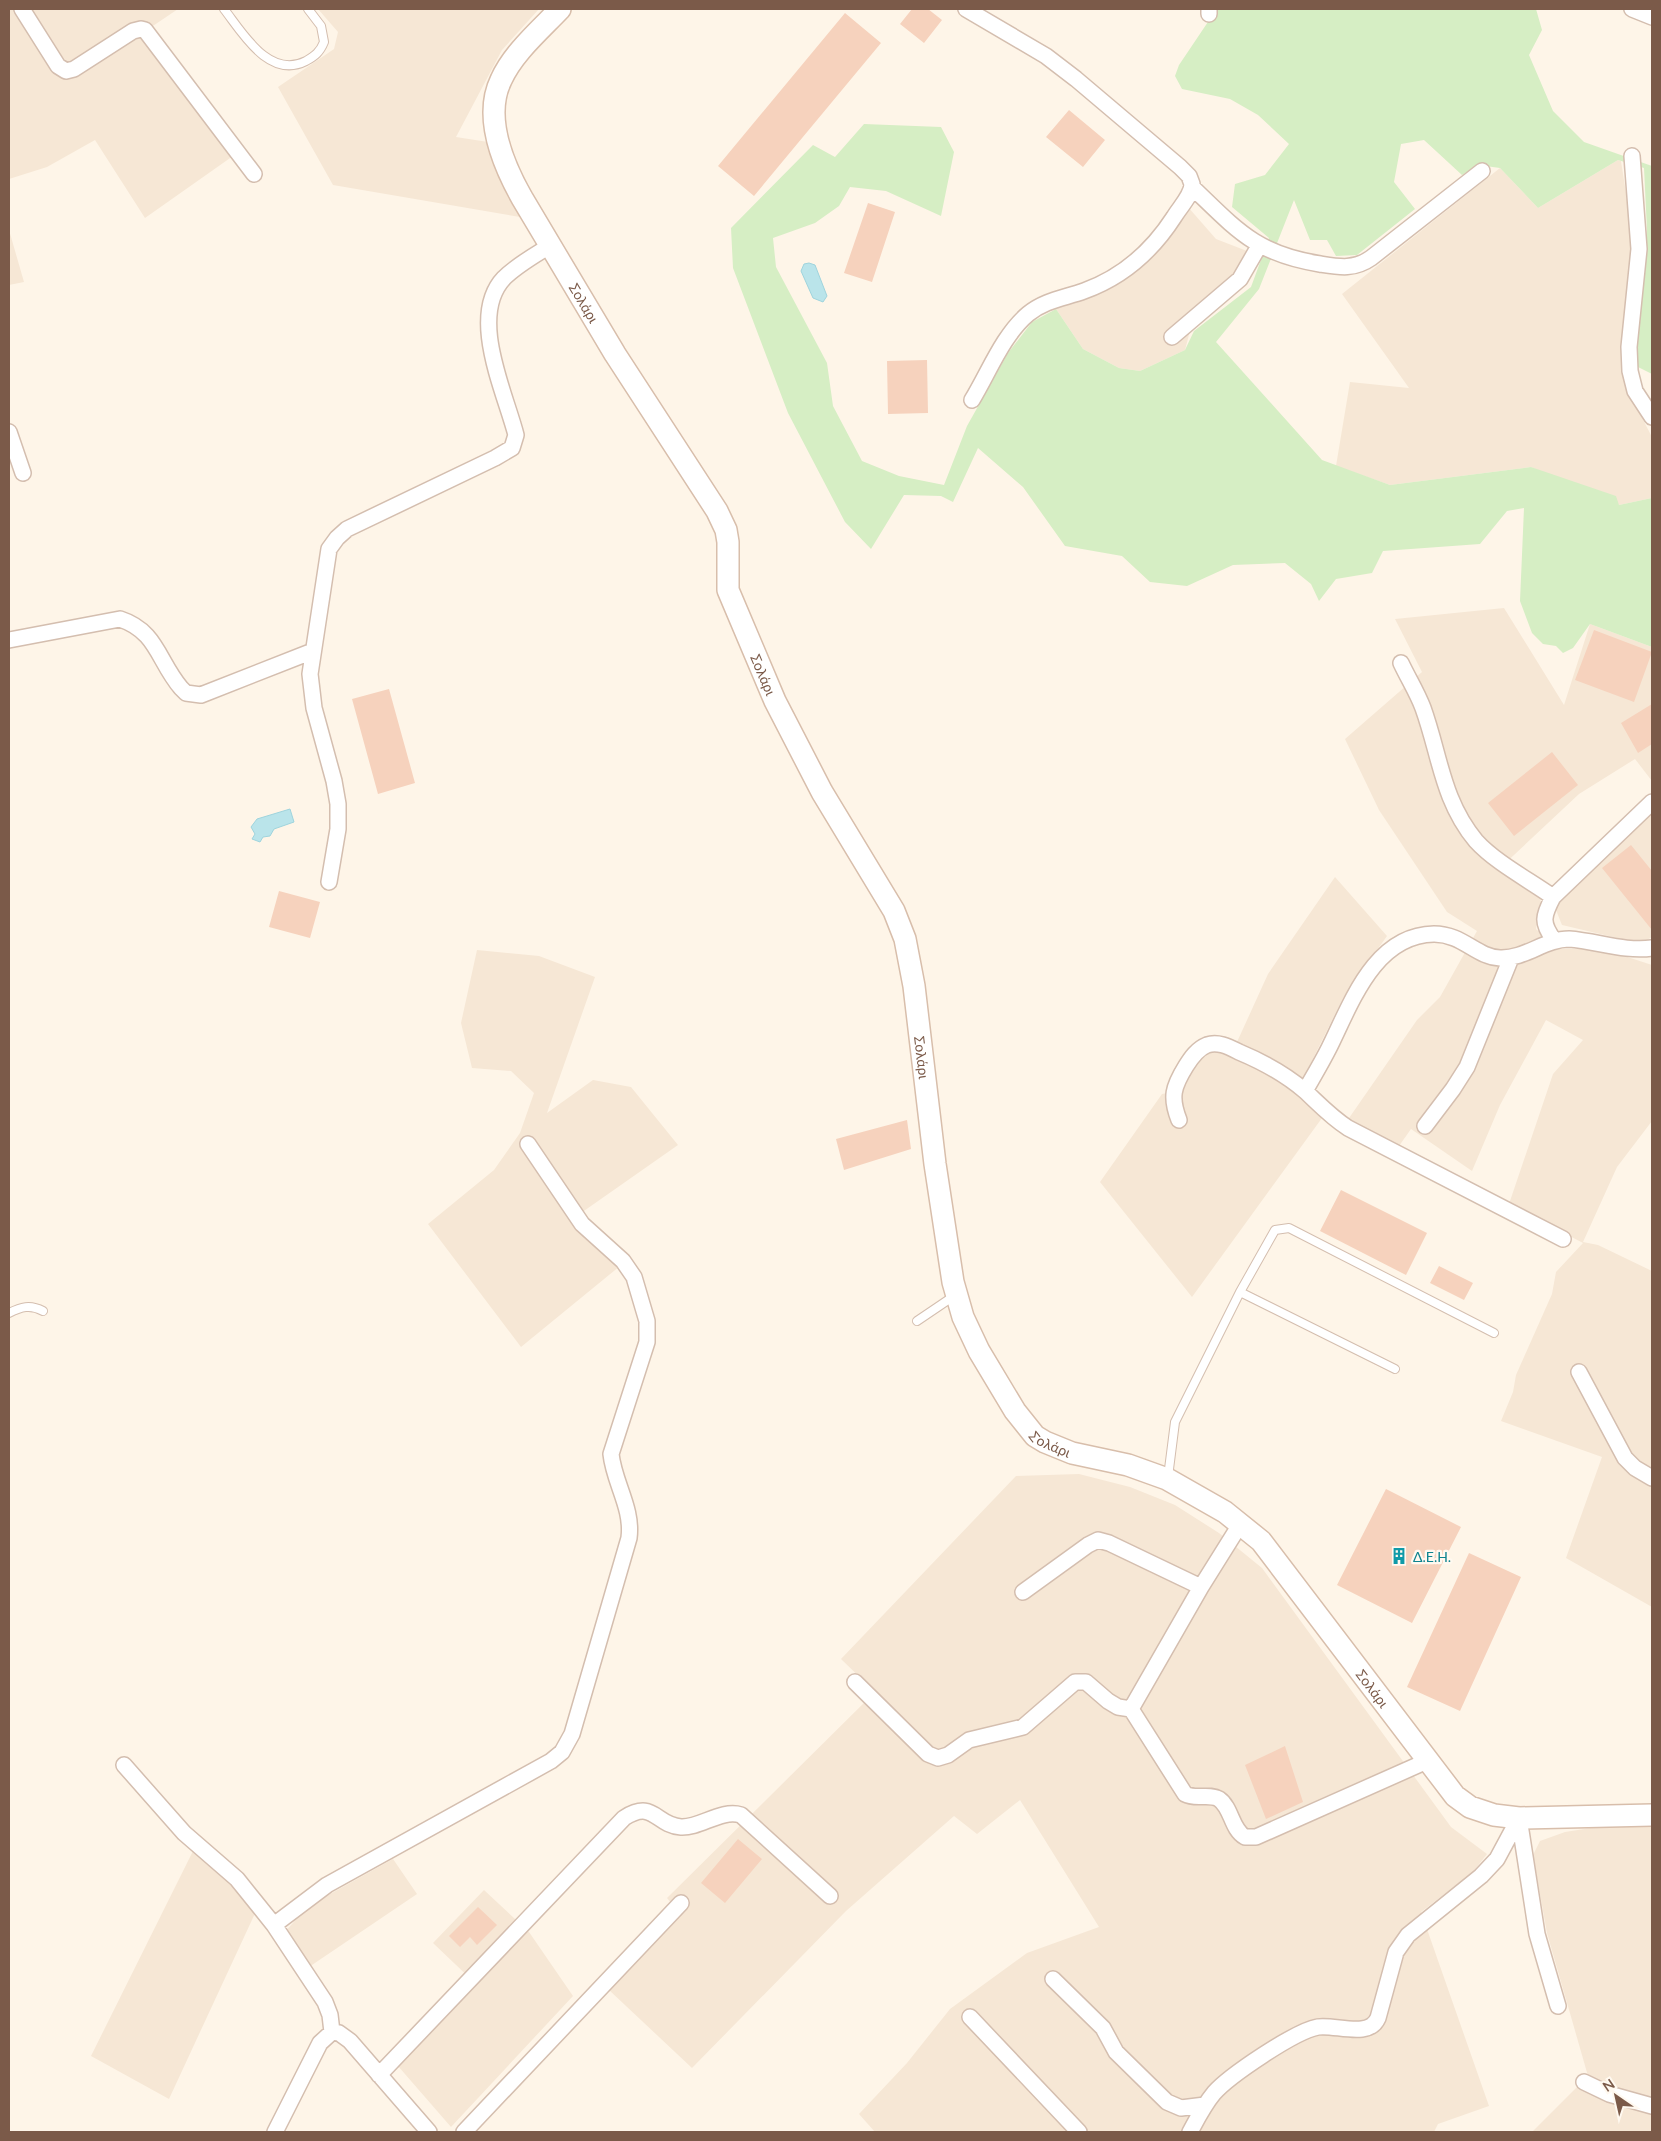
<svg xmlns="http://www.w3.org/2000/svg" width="1661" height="2141" font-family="Lato,sans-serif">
	<rect width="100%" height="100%" fill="#fef5e8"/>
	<path fill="#f6e7d5" d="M9,9H178L141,34L233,156L145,218L95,140L47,167L9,179Z
		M318,9H539L502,50L456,137L488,142L526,218L333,185L278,87L334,49L338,32Z
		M1618,160L1621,161L1631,225L1633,251L1629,393L1652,437V498L1619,505L1531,467L1390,485L1336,466L1350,382L1409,388L1342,294L1500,168L1538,208Z
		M1188,207L1216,239L1247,251L1239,268L1191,327L1185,350L1140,371L1119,368L1083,349L1056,309L1094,294L1147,261L1159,250Z
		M9,230L24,282L9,285Z
		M1504,608L1564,705L1590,624L1652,647V781L1635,759L1579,794L1498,870L1541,897L1536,929L1558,949H1603L1652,965V1121L1617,1167L1583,1242L1598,1245L1652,1271V1607L1566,1558L1602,1457L1501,1421L1513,1392L1516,1375L1552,1294L1556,1272L1583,1243L1509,1204L1553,1074L1583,1040L1546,1020L1500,1105L1472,1171L1411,1129L1399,1146L1347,1121L1417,1020L1440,997L1477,931L1447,912L1379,810L1345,739L1422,672L1395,619Z
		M1652,812V937L1647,940L1630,941L1562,925L1556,910L1563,894Z
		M1335,877L1387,936L1343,998L1303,1079L1273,1060L1237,1042L1268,974Z
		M477,950L539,956L595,977L547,1113L593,1080L631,1087L678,1145L571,1220L620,1266L521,1347L428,1224L494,1170L520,1133L534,1093L511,1071L472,1068L461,1023Z
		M1213,1049L1259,1067L1303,1095L1322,1118L1192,1297L1100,1182L1162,1094L1177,1091L1195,1058Z
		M1079,1474L1130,1487L1175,1505L1219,1533L1262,1568L1451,1827L1487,1854L1473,1872L1421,1912L1489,2106L1438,2124L1434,2132H875L859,2114L907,2063L950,2009L1027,1953L1099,1927L1020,1800L977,1834L954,1816L846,1911L692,2068L609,1990L680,1914L667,1898L875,1692L841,1659L1016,1476Z
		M1610,1825H1652V2132H1532L1588,2076L1547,1933L1533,1855L1540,1841L1565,1832Z
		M193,1851L208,1859L257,1909L169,2099L91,2056Z
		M393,1859L417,1894L309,1967L285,1932L299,1916L323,1898Z
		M484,1890L529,1932L573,1996L451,2127L398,2066L476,1984L433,1943Z"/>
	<path fill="#d6eec4" d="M1214,9H1536L1542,30L1529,55L1553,111L1584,142L1652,166V374L1634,365L1647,230L1644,168L1618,160L1538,208L1500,168L1478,165L1462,175L1424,140L1401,144L1394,182L1415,209L1357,255L1336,256L1327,240H1310L1294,200L1259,289L1216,342L1322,460L1390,485L1531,467L1616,496L1619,505L1652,498V647L1590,624L1573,648L1563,653L1556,646L1543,644L1532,633L1520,601L1524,508L1507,511L1480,544L1383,551L1372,573L1336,579L1319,601L1311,584L1285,563L1233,565L1187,586L1150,582L1122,556L1065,546L1023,487L978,448L953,502L941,496L904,495L871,549L845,522L788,413L733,268L731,228L813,145L835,157L864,124L941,127L954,152L941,216L886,191L850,187L839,206L815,223L773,238L776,267L827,363L833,406L862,461L899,476L944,485L967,426L1008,353L1032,322L1056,309L1083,349L1119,368L1140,371L1185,350L1194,331L1251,287L1269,238L1232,207L1235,184L1265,175L1289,144L1258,115L1230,99L1182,89L1175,76L1179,65L1214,13Z"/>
	<path fill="#bae4ea" stroke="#9fd4dd" d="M809,263L815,265L827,296L823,302L813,298L801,271L804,264Z
		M290,809L294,822L274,829L270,836L263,837L260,842L252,839L255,834L251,827L257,819Z"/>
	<path fill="#f6d2bd" d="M912,9H928L942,20L924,43L900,24Z
		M845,13L881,43L754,196L718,166Z
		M1069,110L1105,140L1083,167L1046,137Z
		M868,203L895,212L872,282L844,273Z
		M927,360L928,413L888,414L887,361Z
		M1594,630L1652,652L1634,702L1575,680Z
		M389,689L415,783L378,794L352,699Z
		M1652,704V744L1638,753L1621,723Z
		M1552,752L1578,785L1514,836L1488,803Z
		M1631,845L1652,871V930L1602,868Z
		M279,891L320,902L310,938L269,927Z
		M907,1120L911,1149L844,1170L836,1139Z
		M1341,1190L1427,1233L1406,1275L1320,1231Z
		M1439,1266L1473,1283L1464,1300L1430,1283Z
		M1386,1489L1461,1527L1412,1623L1337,1585Z
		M1469,1553L1521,1577L1460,1711L1407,1687Z
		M1285,1746L1303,1802L1266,1819L1245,1765Z
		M738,1839L762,1859L725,1903L701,1883Z
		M478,1907L497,1925L477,1945L470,1937L460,1947L449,1936Z"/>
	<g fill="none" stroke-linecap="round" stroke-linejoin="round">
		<g stroke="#d4beaf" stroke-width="10">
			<path id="lane" d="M224,9C242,32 269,80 306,61C315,56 320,52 324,42L321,26L308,9
				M1240,1292L1395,1369
				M9,1313C21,1307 30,1304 43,1311
				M917,1321L954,1296
				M1168,1477L1175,1422L1240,1292L1275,1230L1289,1228L1494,1333"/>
		</g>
		<g stroke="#d4beaf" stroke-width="18">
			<path id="street" d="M22,9L58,66L66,71L74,69L133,31L141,29L145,30L254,174
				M966,9L1046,56L1076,79L1180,167L1189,176L1192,184C1192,195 1180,207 1174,217C1152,251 1123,277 1084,291C1065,298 1045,300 1028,314C1003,335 989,372 972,400
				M1209,9V14
				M1632,9L1652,17
				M1632,156L1639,249L1629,347L1630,371L1635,391L1652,417
				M1192,187C1237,230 1256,254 1320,264C1339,267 1354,270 1371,258L1482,171
				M1172,337L1240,279L1259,246
				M9,432L23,473
				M9,640L120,619C157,631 158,661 181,688L186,693L201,695L313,651
				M1401,663C1408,678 1417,692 1423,708C1440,755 1442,800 1476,841C1495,862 1529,880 1553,897
				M329,882L338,829V804L334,781L314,708L310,674L329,549L337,538L347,529L495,458L512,448L516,435C505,392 468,316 504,278C517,265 535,255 551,245
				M1554,940C1541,923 1543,916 1553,897L1652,802
				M1305,1091C1313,1077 1322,1062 1329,1048C1351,1004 1374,935 1434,934C1463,934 1476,957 1500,958C1525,959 1545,939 1569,939C1597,941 1625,952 1652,948
				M1179,1120C1170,1097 1173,1087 1186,1066C1191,1058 1197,1049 1207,1045C1218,1041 1229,1047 1239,1052C1263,1062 1285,1074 1305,1091C1319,1104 1331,1117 1348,1128L1563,1239
				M1425,1126L1453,1089L1467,1067L1511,958
				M1579,1372L1625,1458L1635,1468L1652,1478
				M1023,1592L1088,1545L1098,1540L1109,1543L1201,1587
				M855,1682L928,1754L938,1758L948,1755L969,1740L1023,1727L1075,1682H1086L1108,1701L1118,1707L1131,1709L1185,1794C1196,1800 1209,1793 1219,1799C1232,1808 1231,1829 1245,1837H1256L1427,1761
				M1131,1709L1201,1587L1241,1523
				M124,1765L184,1833L237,1879L274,1925L325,2002L330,2015L332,2032
				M1519,1818L1537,1934L1558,2006
				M274,1925L327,1885L551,1761L562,1752L572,1734L629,1538C633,1508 614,1483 611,1454L647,1342V1321L634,1277L623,1261L582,1224L528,1144
				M1053,1979L1103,2028L1116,2052L1167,2102L1181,2108L1205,2105
				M970,2017L1079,2132
				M379,2075L624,1818C654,1799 655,1825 681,1827C700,1828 721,1809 741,1815L830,1896
				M1584,2082L1609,2094L1652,2106
				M275,2132L320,2043L332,2032L339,2033L350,2041L429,2132
				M464,2132L681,1903
				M1190,2132C1197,2119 1204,2105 1214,2093C1229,2076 1295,2031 1318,2027C1335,2024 1369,2039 1378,2018L1396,1952L1408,1935L1481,1876L1497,1859L1519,1818"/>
		</g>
		<g stroke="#d8beab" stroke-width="24">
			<g id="secondary">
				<path id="s1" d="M560,9C540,30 513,53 501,80C483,117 504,166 522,198L615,354L717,511L726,530L728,542V590L775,701L822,792L894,911L905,939L914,986L935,1164L953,1282L963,1317L979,1351L1015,1411L1035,1436L1045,1442L1072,1453L1128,1465L1167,1479L1225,1512L1261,1541L1455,1796L1470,1807L1494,1815L1519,1818L1652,1815"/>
			</g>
		</g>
		<use href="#lane" stroke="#fff" stroke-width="8"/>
		<use href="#street" stroke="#fff" stroke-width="15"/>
		<use href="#secondary" stroke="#fff" stroke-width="21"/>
	</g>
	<defs>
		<g id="building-bare" transform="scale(1.35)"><path d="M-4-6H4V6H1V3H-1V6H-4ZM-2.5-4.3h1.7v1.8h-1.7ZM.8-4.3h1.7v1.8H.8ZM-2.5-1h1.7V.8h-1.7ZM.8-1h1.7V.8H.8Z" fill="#0f9aa8" stroke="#fff9f0" stroke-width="2.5" paint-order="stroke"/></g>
	</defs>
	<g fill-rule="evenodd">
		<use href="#building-bare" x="1399" y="1556"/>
	</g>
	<g text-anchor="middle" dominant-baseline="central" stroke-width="4.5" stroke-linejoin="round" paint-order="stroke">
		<g font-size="14" fill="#7b5a49" stroke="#fff9f0">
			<text stroke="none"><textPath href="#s1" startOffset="339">Σολάρι</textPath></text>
			<text stroke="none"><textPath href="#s1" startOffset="759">Σολάρι</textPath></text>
			<text stroke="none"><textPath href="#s1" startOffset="1179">Σολάρι</textPath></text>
			<text stroke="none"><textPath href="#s1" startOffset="1599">Σολάρι</textPath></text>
			<text stroke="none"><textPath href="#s1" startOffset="2019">Σολάρι</textPath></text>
		</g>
		<g font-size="14" fill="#0d838f" stroke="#fff9f0" text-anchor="start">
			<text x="1413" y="1556">Δ.Ε.Η.</text>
		</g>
	</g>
	<rect width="1661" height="2141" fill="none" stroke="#7b5a49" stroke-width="20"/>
	<g transform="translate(1616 2096) rotate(326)" stroke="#fff9f0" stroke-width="4" paint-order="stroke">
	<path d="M0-4L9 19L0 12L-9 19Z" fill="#7b5a49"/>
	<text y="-8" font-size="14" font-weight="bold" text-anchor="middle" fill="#7b5a49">N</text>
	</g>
</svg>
